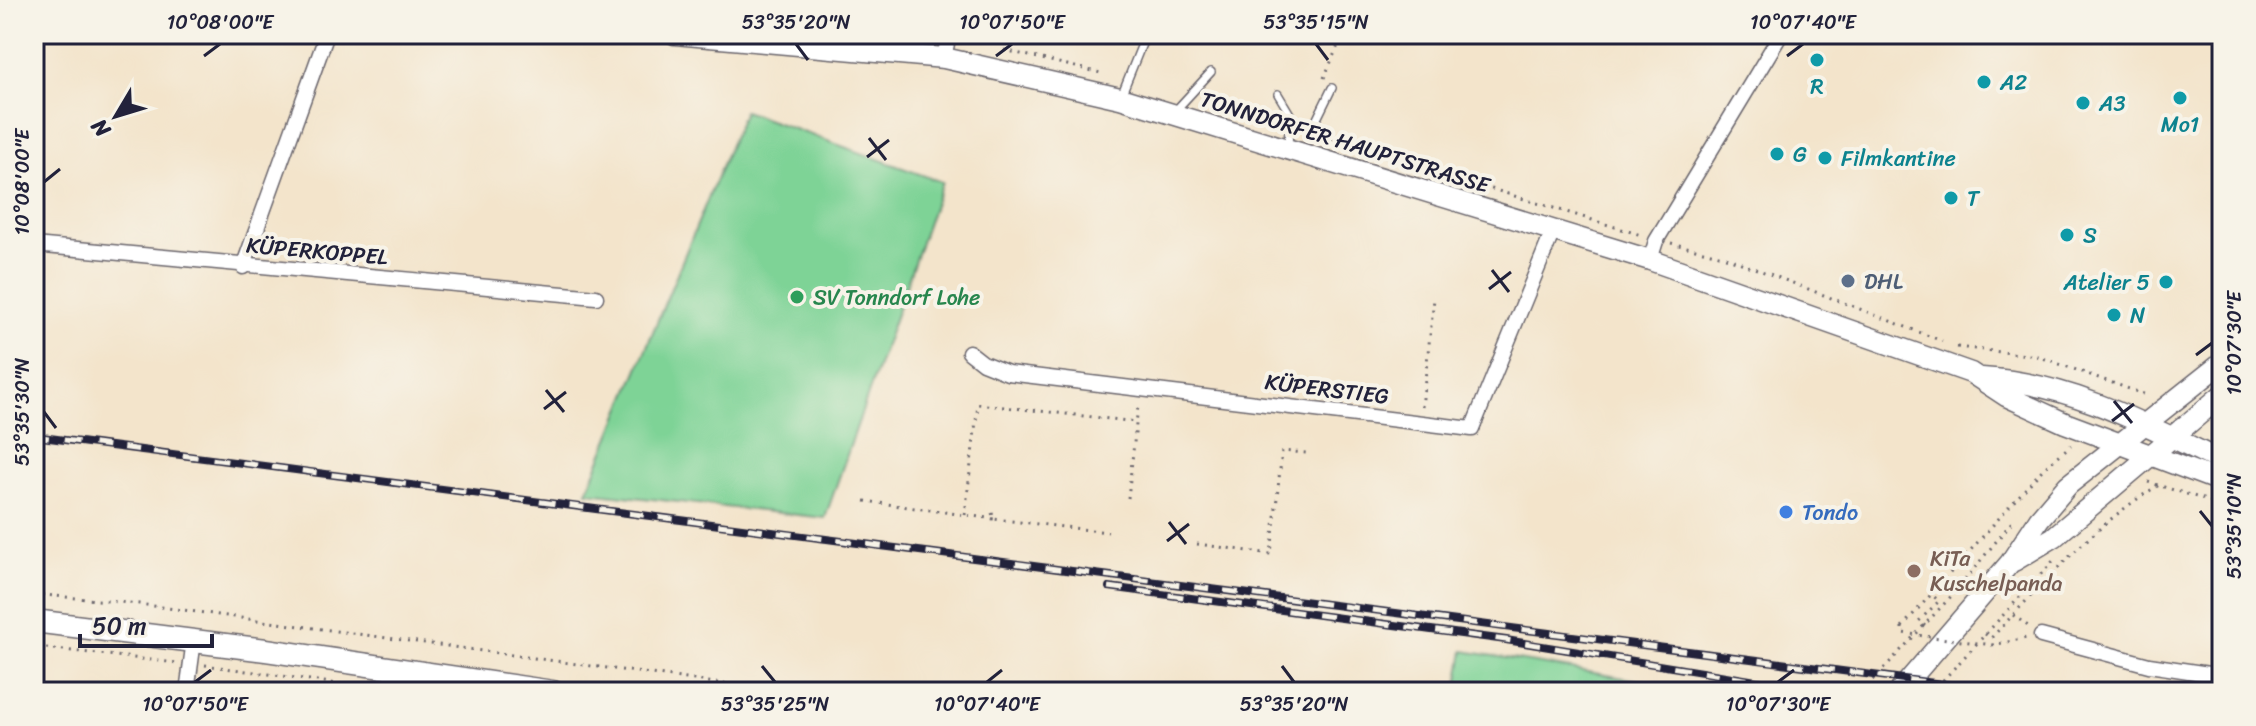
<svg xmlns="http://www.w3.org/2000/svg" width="2256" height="726" font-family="Sriracha,sans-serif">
	<rect width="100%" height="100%" fill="#f7f3e8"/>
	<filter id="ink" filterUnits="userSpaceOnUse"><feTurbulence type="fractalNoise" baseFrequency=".0125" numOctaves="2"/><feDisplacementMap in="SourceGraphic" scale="16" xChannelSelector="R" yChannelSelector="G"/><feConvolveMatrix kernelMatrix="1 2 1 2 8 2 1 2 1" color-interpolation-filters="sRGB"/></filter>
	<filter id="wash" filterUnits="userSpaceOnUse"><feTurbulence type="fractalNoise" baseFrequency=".006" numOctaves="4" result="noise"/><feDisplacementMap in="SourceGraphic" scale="32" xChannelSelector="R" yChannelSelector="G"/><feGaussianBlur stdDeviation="1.8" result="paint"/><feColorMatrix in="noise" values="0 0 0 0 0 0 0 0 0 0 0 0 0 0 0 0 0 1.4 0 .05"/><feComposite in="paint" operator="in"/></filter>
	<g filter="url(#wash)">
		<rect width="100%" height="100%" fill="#f3e4cb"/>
		<path fill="#7ed396" stroke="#507a68" stroke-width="2" d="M744,111L942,182L825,518L587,492Z
			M1464,651L1707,692H1457Z"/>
	</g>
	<g filter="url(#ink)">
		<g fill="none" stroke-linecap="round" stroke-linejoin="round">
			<g stroke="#6b666d" stroke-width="10">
				<path id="service" d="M1278,94L1290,114L1288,145
					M1121,96L1146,34
					M1175,111L1211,72
					M1310,133L1332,88
					M34,654L35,623"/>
			</g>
			<g stroke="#6b666d" stroke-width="17">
				<path id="minor" d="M944,58L949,34
					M34,245L596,297
					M1650,260L1656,241L1781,34
					M243,267L327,34
					M969,352L983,363L1008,373L1472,429L1553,231
					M2041,636L2149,665L2222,676
					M187,692L194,640"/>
			</g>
			<g stroke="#6b666d" stroke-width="23">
				<path id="secondary" d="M675,34L944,58L1120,98L1650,260L1971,373L2006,396L2065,423L2222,482
					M1982,378C2070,383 2145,424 2222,462
					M2014,561L2054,537L2222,395
					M1899,692L2010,563L2039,519L2068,485L2222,363"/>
			</g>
			<g stroke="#6b666d" stroke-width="25">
				<path id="primary" d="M34,621L266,650L553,692"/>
			</g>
			<path stroke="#6b666d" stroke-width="3" stroke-dasharray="2 6" stroke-linecap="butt" d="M916,34L925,36
				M1004,50L1105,74
				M1324,78L1343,34
				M1323,137L1641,235
				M1671,243L1723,256L1942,341
				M1957,347L2037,356L2149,396
				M1422,407L1434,299
				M2148,482L2222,505
				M1128,498L1138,406
				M865,501L994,519
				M992,513L994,519L1108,532
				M965,515L978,404L1137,422
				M1197,544L1271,554L1282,451L1306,453
				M34,594L139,604L782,692
				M2013,615L2028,626
				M1925,626L1919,621L1939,601L1932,595
				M1902,627L2042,470L2071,445
				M1985,634L1991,638C2043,584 2094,524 2159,485
				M1992,645L2027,638
				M46,648L177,663
				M205,665L394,692
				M1862,692L1956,591L2015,518
				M1932,692L2054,560"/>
			<use href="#service" stroke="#fff" stroke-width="7"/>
			<use href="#minor" stroke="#fff" stroke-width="14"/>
			<use href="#secondary" stroke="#fff" stroke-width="20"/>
			<use href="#primary" stroke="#fff" stroke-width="22"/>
			<g stroke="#22223b" stroke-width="8">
				<path id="rail" d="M34,436L2004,692
					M1109,587L1506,640L1824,692"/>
			</g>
			<use href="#rail" stroke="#f7f3e8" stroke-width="5" stroke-dasharray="15" stroke-linecap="butt"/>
			<path stroke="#6b666d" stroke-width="3" stroke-dasharray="2 6" stroke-linecap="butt" d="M1902,627V633L1992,645"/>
		</g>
	</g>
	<path fill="none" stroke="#22223b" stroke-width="3" d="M796,44L808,60M1316,44L1328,60M204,56L220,44M996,56L1012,44M1787,56L1803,44M869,138L886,160M867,157L889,140M44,182L60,169M1492,270L1509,292M1489,289L1511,272M2196,355L2212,343M546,390L564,412M2114,401L2132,423M544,409L566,392M44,412L56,428M2112,421L2134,404M2200,511L2212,526M1169,522L1186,544M1167,541L1189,524M762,666L775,682M1282,666L1294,682M195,682L211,670M987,682L1002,670M1778,682L1794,670"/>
	<g fill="#0f9aa8" stroke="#f7f3e8" stroke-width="3">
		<circle cx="1817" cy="60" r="8"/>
		<circle cx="1984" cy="82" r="8"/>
		<circle cx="2180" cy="98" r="8"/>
		<circle cx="2083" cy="103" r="8"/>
		<circle cx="1777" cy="154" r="8"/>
		<circle cx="1825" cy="158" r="8"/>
		<circle cx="1951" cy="198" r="8"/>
		<circle cx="2067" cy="235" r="8"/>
		<circle cx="2166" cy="282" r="8"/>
		<circle cx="2114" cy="315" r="8"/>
	</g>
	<circle fill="#5c6f8a" stroke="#f7f3e8" stroke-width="3" cx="1848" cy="281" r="8"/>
	<circle fill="#2e9e5b" stroke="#f7f3e8" stroke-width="3" cx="797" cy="297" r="8"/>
	<circle fill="#3f7fe0" stroke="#f7f3e8" stroke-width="3" cx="1786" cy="512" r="8"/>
	<circle fill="#8d6e63" stroke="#f7f3e8" stroke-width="3" cx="1914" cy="571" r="8"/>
	<g text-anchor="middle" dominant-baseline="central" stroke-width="8" stroke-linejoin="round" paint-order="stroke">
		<g font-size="22" fill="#0d838f" stroke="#f7f3e8" text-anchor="start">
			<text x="2000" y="82">A2</text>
			<text x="1817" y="86" text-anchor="middle">R</text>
			<text x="2099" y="103">A3</text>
			<text x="2180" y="124" text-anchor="middle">Mo1</text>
			<text x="1793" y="154">G</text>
			<text x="1841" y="158">Filmkantine</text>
			<text x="1967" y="198">T</text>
			<text x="2083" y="235">S</text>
			<text x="2150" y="282" text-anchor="end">Atelier 5</text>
			<text x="2130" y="315">N</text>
		</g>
		<g font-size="22" fill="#22223b" stroke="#f7f3e8">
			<text transform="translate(1345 142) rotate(17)">TONNDORFER HAUPTSTRASSE</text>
			<text transform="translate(317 251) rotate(5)">KÜPERKOPPEL</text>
			<text transform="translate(1327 389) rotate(7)">KÜPERSTIEG</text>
		</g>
		<g font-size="22" fill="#4e5e75" stroke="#f7f3e8" text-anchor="start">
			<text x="1864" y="281">DHL</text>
		</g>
		<g font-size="22" fill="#27864d" stroke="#f7f3e8" text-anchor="start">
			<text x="813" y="297">SV Tonndorf Lohe</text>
		</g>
		<g font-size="22" fill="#366cbe" stroke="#f7f3e8" text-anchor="start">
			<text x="1802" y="512">Tondo</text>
		</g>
		<g font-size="22" fill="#785e54" stroke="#f7f3e8" text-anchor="start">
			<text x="1930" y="558">KiTa<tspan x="1930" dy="25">Kuschelpanda</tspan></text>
		</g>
	</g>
	<rect width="2256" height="726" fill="none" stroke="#f7f3e8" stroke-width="88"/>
	<g transform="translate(116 116) rotate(232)" stroke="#f7f3e8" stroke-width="6" paint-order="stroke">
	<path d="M0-6L14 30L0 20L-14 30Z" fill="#22223b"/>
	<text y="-12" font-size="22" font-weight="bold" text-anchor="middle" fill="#22223b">N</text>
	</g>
	<path d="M80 634v12h132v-12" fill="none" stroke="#22223b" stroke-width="4"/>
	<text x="92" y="634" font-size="24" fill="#22223b" stroke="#f7f3e8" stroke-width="6" paint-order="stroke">50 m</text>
	<rect x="44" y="44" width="2168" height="638" fill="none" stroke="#22223b" stroke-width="3"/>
	<g font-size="20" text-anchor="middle" fill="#22223b">
		<text x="220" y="29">10°08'00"E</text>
		<text x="796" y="29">53°35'20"N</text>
		<text x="1012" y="29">10°07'50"E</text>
		<text x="1316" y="29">53°35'15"N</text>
		<text x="1803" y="29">10°07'40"E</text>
		<text transform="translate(22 182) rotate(-90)" y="7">10°08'00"E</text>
		<text transform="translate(2234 343) rotate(-90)" y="7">10°07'30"E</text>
		<text transform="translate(22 412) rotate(-90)" y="7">53°35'30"N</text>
		<text transform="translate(2234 526) rotate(-90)" y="7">53°35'10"N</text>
		<text x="195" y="711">10°07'50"E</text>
		<text x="775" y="711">53°35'25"N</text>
		<text x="987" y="711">10°07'40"E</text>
		<text x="1294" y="711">53°35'20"N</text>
		<text x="1778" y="711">10°07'30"E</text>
	</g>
</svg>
